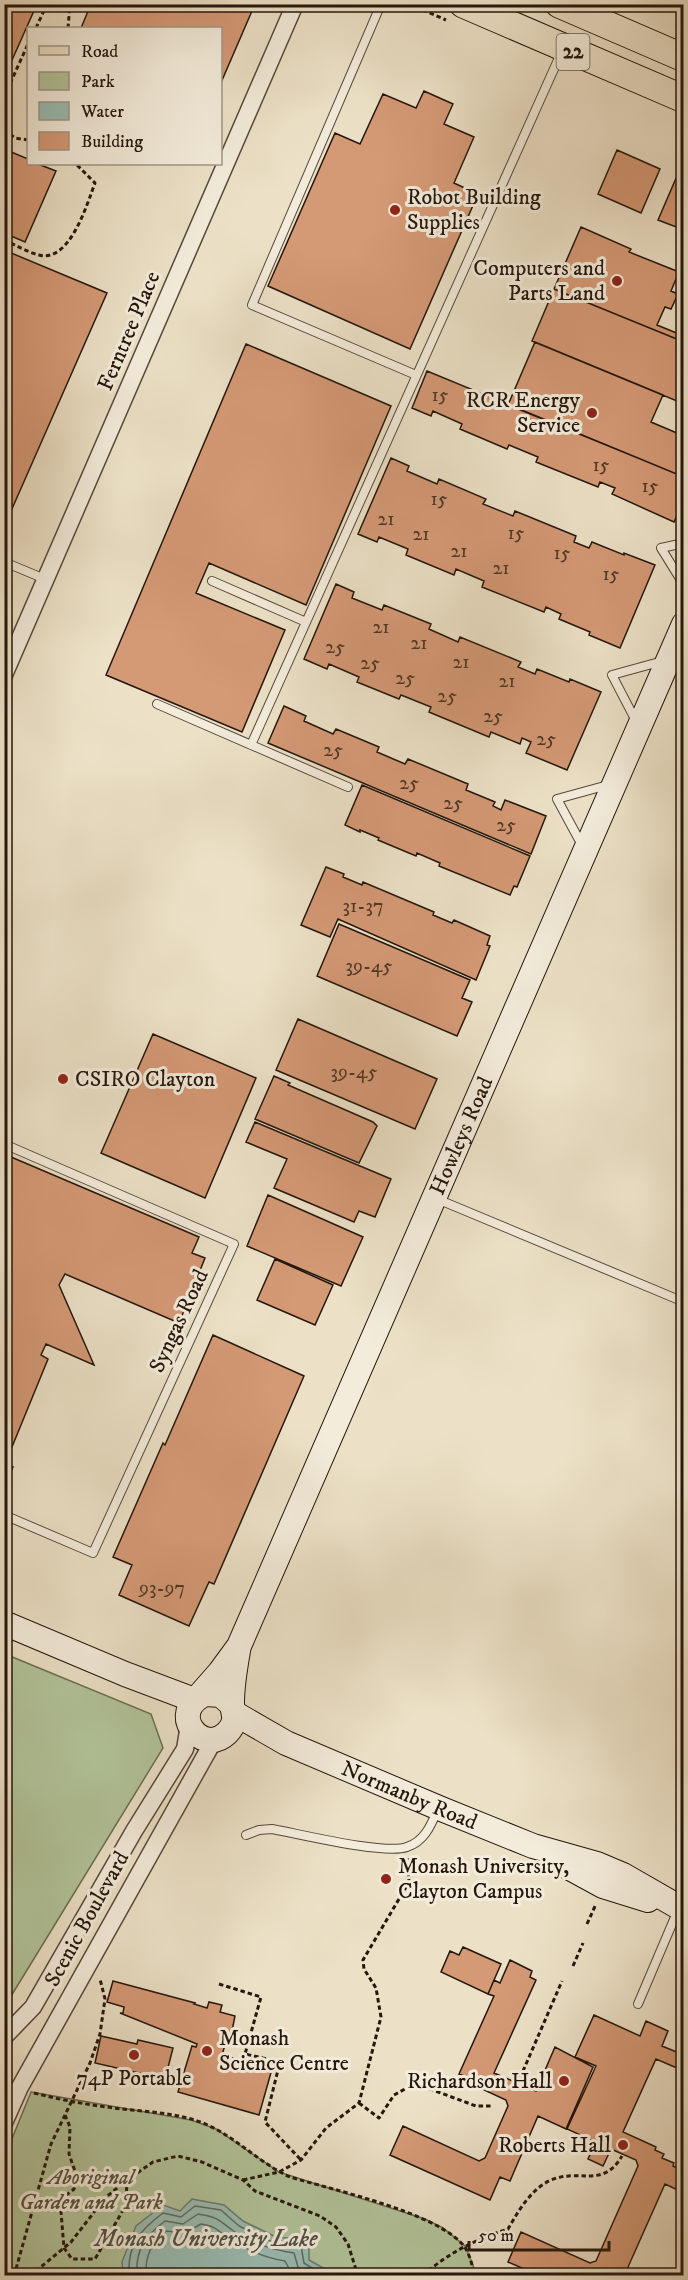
<svg xmlns="http://www.w3.org/2000/svg" width="688" height="2280" font-family="'IM FELL DW Pica',serif">
	<rect width="100%" height="100%" fill="#ece1c7"/>
	<filter id="stains"><feTurbulence type="fractalNoise" baseFrequency=".00333" numOctaves="4"/><feColorMatrix values="0 0 0 0 .2 0 0 0 0 .09 0 0 0 0 .02 0 0 0 .5 -.17"/></filter>
	<radialGradient id="worn" r=".72"><stop offset=".6" stop-color="#630" stop-opacity="0"/><stop offset="1" stop-color="#630" stop-opacity=".3"/></radialGradient>
	<path fill="#b2c49a" stroke="#6b6d53" stroke-width="1.5" d="M5,1654L151,1714L163,1748L5,2006Z
		M31,2092L191,2120L216,2129L279,2172L425,2219L443,2228L465,2246L477,2275L5,2276V2156Z"/>
	<path fill="#99beb4" stroke="#6a7b71" stroke-width="1.5" d="M192,2199L224,2205L243,2221L276,2237L309,2240V2260L325,2269V2275H123L122,2262L136,2226L163,2205L180,2211Z"/>
	<g fill="none" stroke-linecap="round" stroke-linejoin="round">
		<path stroke="#5e6a60" stroke-width="1.5" d="M129,2276C127,2245 140,2230 163,2213L181,2217L195,2206L221,2210L239,2226L274,2243L301,2246L304,2263L318,2272L319,2276
			M137,2276C135,2250 145,2236 165,2221L183,2224L198,2214C222,2218 217,2220 235,2232C253,2244 273,2250 294,2253L298,2267L309,2276
			M146,2276C145,2256 151,2243 166,2231L185,2233L201,2224C220,2227 218,2233 233,2241C249,2251 267,2258 285,2261L293,2276"/>
	</g>
	<path fill="#d49975" stroke="#24160c" stroke-width="1.5" d="M4,4H37L4,78Z
		M91,4H255L220,85V28H81Z
		M424,91L453,104L444,124L474,137L454,183L478,194L410,349L268,286L335,133L360,144L383,94L416,108Z
		M4,149L28,159V164H38L56,171L25,242L4,233Z
		M617,150L660,169L641,213L598,194Z
		M677,176L684,179V230L658,220Z
		M581,227L631,249L629,252L679,272L671,291L678,294L671,309L665,307L657,325L684,336V342L554,289Z
		M4,250L107,293L4,527Z
		M554,289L684,342V404L532,341Z
		M535,342L663,395L651,422L684,436V477L508,405Z
		M246,344L391,406L306,605L209,563L196,593L285,630L242,732L106,675Z
		M427,371L684,477V501L674,522L612,494L615,488L600,482L598,487L536,462L538,457L509,445L507,449L460,429L462,424L433,411L431,416L412,408Z
		M391,458L409,466L407,471L437,484L439,479L486,499L483,504L513,516L515,511L576,536L574,542L589,548L592,542L624,555V553L655,565L620,648L589,635L590,632L559,619L561,614L546,607L544,612L482,587L484,581L456,569L454,575L406,555L408,549L379,537L377,542L358,534Z
		M336,584L354,592L352,598L382,610L384,605L431,624L429,629L458,642L460,637L521,662L518,667L535,674L537,669L569,682L570,679L601,692L567,770L526,753L531,742L522,738L520,744L491,732L489,737L429,712L431,707L401,695L399,699L357,682L359,677L329,664L327,669L304,659Z
		M284,706L306,716L304,721L333,734L336,729L379,747L377,752L405,764L408,759L468,784L466,790L495,802L493,806L501,810L505,800L546,816L531,854L268,743Z
		M362,785L530,856L517,887L514,886L510,895L439,866L440,863L417,853L416,856L378,840L379,838L360,830V832L345,825Z
		M326,867L344,874L343,877L362,885L363,882L434,912L433,915L452,923L454,920L490,936L487,945L490,946L476,980L338,919L330,937L301,925Z
		M339,924L470,980L462,998L472,1002L457,1036L317,976Z
		M298,1019L437,1079L415,1129L276,1070Z
		M153,1034L256,1078L205,1198L101,1153Z
		M274,1076L290,1083L288,1085L373,1122L377,1126L359,1163L255,1119Z
		M255,1122L391,1179L375,1217L359,1211L354,1222L274,1188L287,1159L246,1142Z
		M4,1154L199,1237L192,1253L205,1258L179,1323L65,1274L59,1285L94,1365L46,1344L41,1355L48,1359L5,1464L13,1467L4,1487Z
		M268,1195L363,1237L341,1286L247,1246Z
		M275,1259L333,1285L315,1325L257,1300Z
		M213,1335L304,1376L214,1584L209,1582L189,1626L119,1595L132,1565L113,1557L163,1443L165,1445Z
		M463,1947L501,1964L488,1994L441,1972L450,1951L459,1955Z
		M510,1960L532,1971L530,1977L536,1980L494,2073L536,2091L555,2047L593,2067L566,2129L538,2116L510,2181L500,2177L490,2200L390,2155L403,2126L479,2161L485,2158L508,2106L506,2100L469,2083L471,2079L459,2074L494,1996L488,1994L494,1980L500,1983Z
		M113,1981L195,2003L194,2004L207,2008L209,2002L222,2005L220,2012L235,2016L231,2036L228,2035L222,2055L272,2069L259,2115L178,2092L192,2046L196,2047L197,2044L120,2013H123L124,2007L107,2002Z
		M594,2015L640,2036L646,2021L668,2031L662,2046L684,2055V2071L656,2059L623,2132L656,2147L655,2150L664,2154L662,2158L674,2163L673,2166L681,2170L684,2165V2190L682,2192L665,2184L624,2276H540L508,2262L521,2232L590,2263L596,2261L638,2166L636,2160L611,2149L603,2166L588,2159L596,2142L567,2129L596,2066L575,2057Z
		M101,2036L137,2044L138,2040L173,2048L165,2079L95,2063Z"/>
	<g fill="none" stroke-linecap="round" stroke-linejoin="round">
		<g stroke="#56493b" stroke-width="10">
			<path id="lane" d="M381,4L252,305L416,375
				M684,543L661,548L684,585
				M4,562L45,579
				M212,581L306,622
				M157,704L348,787
				M637,723L612,675L663,661
				M251,745L562,51
				M583,847L557,799L608,785
				M4,1144L234,1244L93,1553L4,1515
				M437,1199L684,1302
				M246,1835L259,1830L272,1829C300,1834 384,1855 407,1847C425,1841 431,1825 438,1809
				M638,2004L678,1910"/>
		</g>
		<g stroke="#56493b" stroke-width="19">
			<path id="street" d="M4,675L295,4
				M4,2037L33,2007L134,1831L185,1749L189,1725
				M4,2123L20,2087L214,1740"/>
		</g>
		<g stroke="#24160c" stroke-width="26">
			<g id="secondary">
				<path d="M4,1623L125,1674L194,1700"/>
				<path id="s1" d="M198,1697L220,1672L239,1646L684,624"/>
				<path d="M232,1705L221,1695L205,1694C166,1712 202,1757 227,1733C230,1730 233,1725 234,1721C235,1715 232,1709 232,1703C232,1686 235,1668 238,1651"/>
				<path id="s2" d="M234,1713L286,1743L439,1808L533,1846L597,1864L623,1875L684,1910"/>
				<path d="M559,1862L603,1886L648,1900"/>
			</g>
		</g>
		<g stroke="#24160c" stroke-width="29">
			<path id="primary" d="M463,4L684,99
				M559,4L684,58"/>
		</g>
		<path stroke="#24160c" stroke-width="3" stroke-dasharray="4.5 3" stroke-linecap="butt" d="M409,4L446,20
			M36,28L47,4
			M68,28L70,4
			M4,97L28,44
			M4,130L15,138L28,140
			M4,240C16,245 27,252 39,255C70,263 87,204 95,183L76,164
			M587,1924L596,1904
			M573,1966L583,1943
			M219,1984L261,1997L245,2054L280,2062L265,2122L301,2160
			M520,2078L562,1981
			M34,2093C58,2099 82,2104 107,2107C139,2112 172,2111 203,2123C235,2136 259,2163 290,2177C333,2190 436,2212 464,2246C470,2254 472,2266 475,2276
			M359,2103L379,2118L394,2095L407,2088L422,2086L476,2106H493
			M65,2115L70,2127L69,2154L77,2177L74,2189L60,2200L64,2248L72,2259H95L126,2205L127,2180L77,2177
			M4,2155L10,2140
			M243,2180L279,2172L301,2160L326,2128L359,2103L381,2017L376,1988L364,1969L363,1960L409,1882L407,1858
			M14,2276L51,2144L90,2063L100,2034L105,1999L100,1979
			M30,2276L71,2242L105,2198L127,2180L153,2162L178,2156L202,2162L243,2180L255,2191L320,2216L336,2227L348,2244L358,2276
			M423,2276C447,2253 477,2239 508,2229C519,2210 531,2189 551,2180C580,2168 603,2189 622,2156"/>
		<use href="#lane" stroke="#f3ecdb" stroke-width="8"/>
		<use href="#street" stroke="#f3ecdb" stroke-width="16"/>
		<use href="#secondary" stroke="#f3ecdb" stroke-width="24"/>
		<use href="#primary" stroke="#ece1c7" stroke-width="27"/>
	</g>
	<g fill="#8f2418" stroke="#f3ecdb" stroke-width="2">
		<circle cx="395" cy="210" r="6"/>
		<circle cx="617" cy="281" r="6"/>
		<circle cx="592" cy="413" r="6"/>
		<circle cx="63" cy="1079" r="6"/>
		<circle cx="386" cy="1879" r="6"/>
		<circle cx="207" cy="2051" r="6"/>
		<circle cx="134" cy="2055" r="6"/>
		<circle cx="564" cy="2081" r="6"/>
		<circle cx="623" cy="2145" r="6"/>
	</g>
	<g text-anchor="middle" dominant-baseline="central" stroke-width="6" stroke-linejoin="round" paint-order="stroke">
		<g font-size="20" fill="#503726">
			<text x="440" y="395">15</text>
			<text x="601" y="465">15</text>
			<text x="650" y="486">15</text>
			<text x="439" y="499">15</text>
			<text x="386" y="519">21</text>
			<text x="516" y="533">15</text>
			<text x="421" y="534">21</text>
			<text x="459" y="551">21</text>
			<text x="562" y="553">15</text>
			<text x="501" y="568">21</text>
			<text x="611" y="574">15</text>
			<text x="381" y="627">21</text>
			<text x="419" y="643">21</text>
			<text x="335" y="647">25</text>
			<text x="461" y="662">21</text>
			<text x="370" y="663">25</text>
			<text x="405" y="678">25</text>
			<text x="507" y="681">21</text>
			<text x="447" y="696">25</text>
			<text x="493" y="716">25</text>
			<text x="546" y="739">25</text>
			<text x="333" y="750">25</text>
			<text x="409" y="783">25</text>
			<text x="453" y="803">25</text>
			<text x="506" y="825">25</text>
			<text x="363" y="906">31-37</text>
			<text x="369" y="966">39-45</text>
			<text x="354" y="1072">39-45</text>
			<text x="162" y="1588">93-97</text>
		</g>
		<rect fill="#f3ecdb" stroke="#62564a" stroke-width="1.5" x="556.5" y="34" width="33" height="36" rx="4.5"/>
		<g font-size="21" font-weight="bold" fill="#24160c">
			<text x="573" y="52">22</text>
		</g>
		<g font-size="22" fill="#24160c" stroke="#f3ecdb" text-anchor="start">
			<text x="407" y="197">Robot Building<tspan x="407" dy="25">Supplies</tspan></text>
			<text x="605" y="268" text-anchor="end">Computers and<tspan x="605" dy="25">Parts Land</tspan></text>
			<text x="580" y="400" text-anchor="end">RCR Energy<tspan x="580" dy="25">Service</tspan></text>
			<text x="75" y="1079">CSIRO Clayton</text>
			<text x="398" y="1866">Monash University,<tspan x="398" dy="25">Clayton Campus</tspan></text>
			<text x="219" y="2038">Monash<tspan x="219" dy="25">Science Centre</tspan></text>
			<text x="134" y="2078" text-anchor="middle">74P Portable</text>
			<text x="552" y="2081" text-anchor="end">Richardson Hall</text>
			<text x="611" y="2145" text-anchor="end">Roberts Hall</text>
		</g>
		<g font-size="22" fill="#24160c" stroke="#f3ecdb">
			<text transform="translate(129 331) rotate(-67)">Ferntree Place</text>
			<text stroke="none"><textPath href="#s1" startOffset="622">Howleys Road</textPath></text>
			<text transform="translate(179 1321) rotate(-65)">Syngas Road</text>
			<text stroke="none"><textPath href="#s2" startOffset="194">Normanby Road</textPath></text>
			<text transform="translate(87 1919) rotate(-61)">Scenic Boulevard</text>
		</g>
		<g font-size="22" font-style="italic" fill="#56533e" stroke="#f3ecdb">
			<text x="91" y="2177">Aboriginal<tspan x="91" dy="25">Garden and Park</tspan></text>
		</g>
		<g font-size="24" font-style="italic" fill="#4d5147" stroke="#f3ecdb">
			<text x="206" y="2239">Monash University Lake</text>
		</g>
	</g>
	<rect width="688" height="2280" fill="none" stroke="#ece1c7" stroke-width="24"/>
	<rect x="6" y="6" width="676" height="2268" fill="none" stroke="#24160c" stroke-width="3"/>
	<rect x="12" y="12" width="664" height="2256" fill="none" stroke="#24160c" stroke-width="1.5"/>
	<rect x="27" y="27" width="195" height="138" fill="#f3ecdb" stroke="#a09688" stroke-width="1.5"/>
	<rect x="39" y="46" width="30" height="9" fill="#ece1c7" stroke="#a09688" stroke-width="1.5"/>
	<text x="81" y="57" font-size="18" fill="#24160c">Road</text>
	<rect x="39" y="72" width="30" height="18" fill="#b2c49a" stroke="#a09688" stroke-width="1.5"/>
	<text x="81" y="87" font-size="18" fill="#24160c">Park</text>
	<rect x="39" y="102" width="30" height="18" fill="#99beb4" stroke="#a09688" stroke-width="1.5"/>
	<text x="81" y="117" font-size="18" fill="#24160c">Water</text>
	<rect x="39" y="132" width="30" height="18" fill="#d49975" stroke="#a09688" stroke-width="1.5"/>
	<text x="81" y="147" font-size="18" fill="#24160c">Building</text>
	<path d="M469 2241v9h140v-9" fill="none" stroke="#24160c" stroke-width="3"/>
	<text x="478" y="2241" font-size="18" fill="#24160c" stroke="#f3ecdb" stroke-width="4.5" paint-order="stroke">50 m</text>
	<rect width="100%" height="100%" filter="url(#stains)"/>
	<rect width="100%" height="100%" fill="url(#worn)"/>
</svg>
